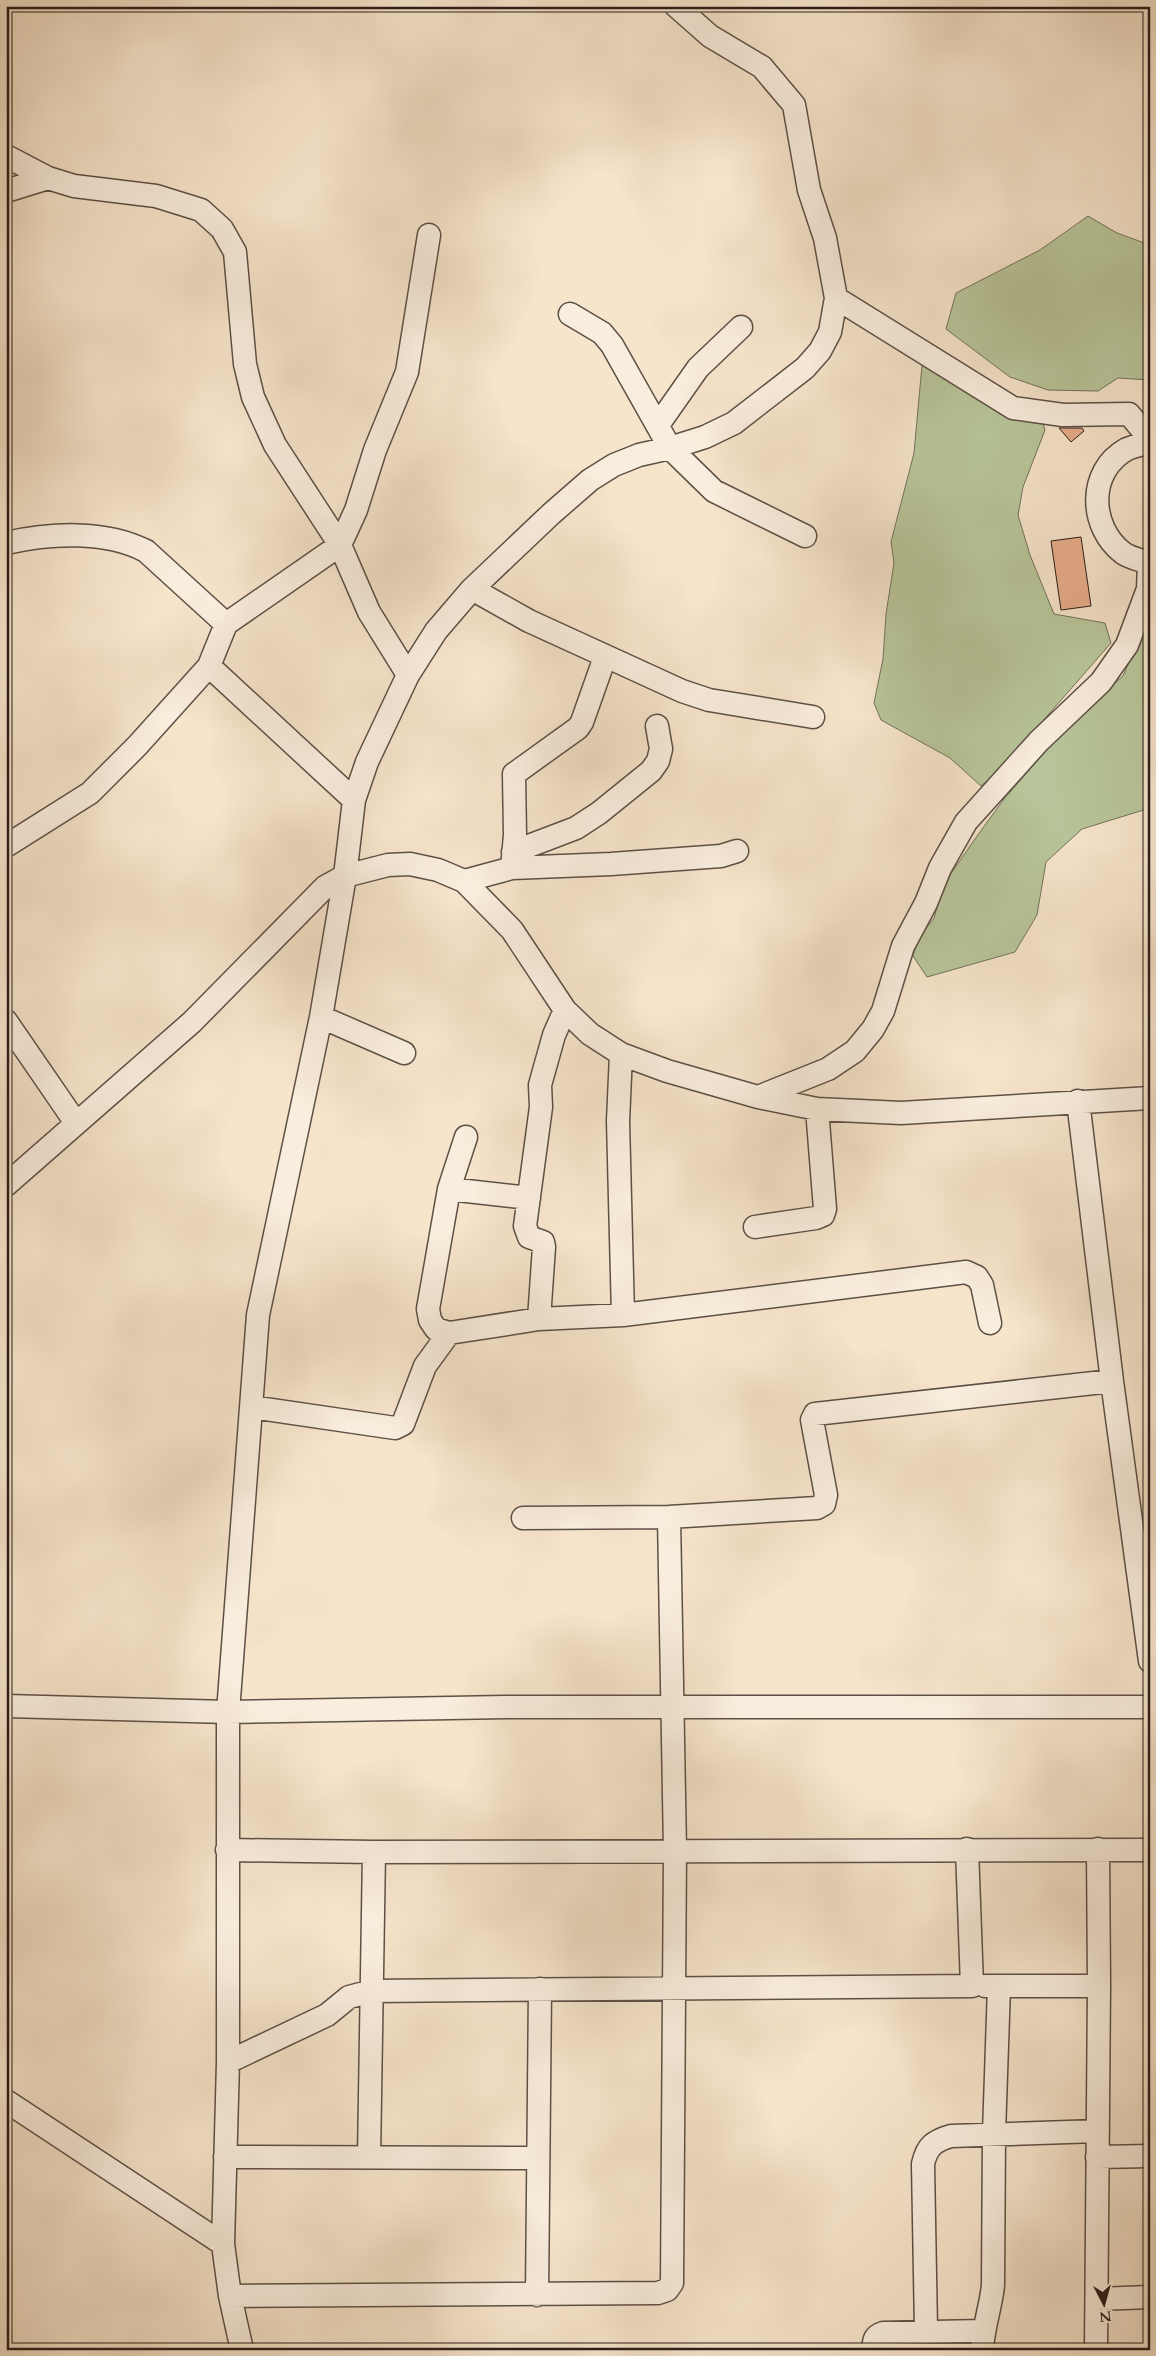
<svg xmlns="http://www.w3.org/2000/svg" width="1156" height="2356" font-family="Cardo,serif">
	<rect width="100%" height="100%" fill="#f6e4cb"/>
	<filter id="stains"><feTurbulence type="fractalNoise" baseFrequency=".004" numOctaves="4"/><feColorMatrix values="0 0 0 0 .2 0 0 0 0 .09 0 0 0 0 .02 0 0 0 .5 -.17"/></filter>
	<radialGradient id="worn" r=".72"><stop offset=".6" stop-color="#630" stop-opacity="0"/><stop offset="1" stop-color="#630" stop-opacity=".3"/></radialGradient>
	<path fill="#b8c59a" stroke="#71725a" d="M1088,216L1117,233L1150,245V380L1118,378L1098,391L1048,390L1010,377L946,329L956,293L1040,250Z
		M922,365L996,407L1042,420L1045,430L1023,487L1018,515L1030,555L1054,614L1105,623L1111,643L999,771L981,786L950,758L881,720L874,703L883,659L886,614L894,563L891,542L914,453Z
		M1150,615V808L1082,829L1046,862L1037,915L1015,952L927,977L913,956L918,939L934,918L943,885L977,836L1004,799L1058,737L1082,712L1123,676Z"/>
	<path fill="#e7ac8a" stroke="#2a1e19" d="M1059,428H1082L1084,431L1071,442Z
		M1081,537L1091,606L1061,610L1051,541Z"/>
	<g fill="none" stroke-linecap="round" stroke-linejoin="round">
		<g stroke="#5d5046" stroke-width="25">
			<path id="minor" d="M6,156L48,178L74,186L156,196L201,210L222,229L235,252L245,364L253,397L275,445L340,545L369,612L408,675
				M6,191L48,178
				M836,298L1013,408L1063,415L1129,414L1150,439
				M570,314L602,333L612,345L670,448L714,491L805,536
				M658,425L698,368L741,327
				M6,543C51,533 105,530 146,551L226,624
				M1149,563C1141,560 1130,558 1123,553C1089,527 1087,471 1127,449C1134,446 1143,444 1150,442
				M472,589L529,621L682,691L709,700L813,717
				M209,666L226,624L340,545L356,510L375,450L407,372L429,235
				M6,846L90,793L137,746L209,666L354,800
				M513,852L576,828L599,813L651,771L658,761L661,749L657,726
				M512,868L515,835L514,774L578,728L582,722L605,657
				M464,881L512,868L611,864L721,856L737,851
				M321,1017L404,1053
				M6,1021L76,1123
				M621,1054L618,1121L623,1315
				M758,1097L828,1069L855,1051L873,1029L883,1011L903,946L926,903L940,868L966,822L1039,741L1101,682L1127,645L1148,589L1149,563
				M1078,1101L1112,1381L1150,1661
				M466,1137L449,1189L428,1309L430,1320L436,1329L449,1333L539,1319L623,1315L966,1272L977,1277L982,1285L990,1323
				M6,1185L192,1022L325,887L345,876L388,865L410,864L438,870L464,881L512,930L565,1010L590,1034L621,1054L667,1071L758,1097L817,1109L901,1113L1150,1098
				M449,1189L529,1198
				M755,1227L816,1218L823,1215L825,1209L817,1109
				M539,1319L544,1247L543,1242L529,1237L525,1226L541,1107L540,1085L554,1035L565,1010
				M252,1407L395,1428L403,1424L425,1366L449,1333
				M523,1518L669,1517L817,1508L824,1504L826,1495L812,1420L815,1414L1112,1381
				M6,1706L228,1712L505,1707H1150
				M227,1850L374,1852L1150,1850
				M985,1986H1099
				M228,2062L327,2015L349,1997L372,1991L972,1986L967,1849
				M6,2101L223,2244
				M225,2157L536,2158
				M369,2157L374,1852
				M1097,2157L1150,2156
				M537,2295L540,1989
				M230,2296L658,2293L667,2290L672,2283L675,1851L669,1517
				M1097,2299L1150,2297
				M926,2330L923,2164C927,2146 934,2141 951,2136L1098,2131
				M242,2350L230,2296L223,2244L228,2062V1712L258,1315L321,1017L345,876L354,800L367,762L408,675L436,631L472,589L551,514L590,480L614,465L639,455L670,448L705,437L734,423L805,368L820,351L830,332L836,298L825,238L809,190L794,105L762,67L710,36L676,6
				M873,2350C874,2340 874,2336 883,2333L983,2331
				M982,2350C983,2327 991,2307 993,2285L994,2134L999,1986
				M1096,2350L1099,1986L1098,1849"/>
		</g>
		<use href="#minor" stroke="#f9eddd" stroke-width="22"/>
	</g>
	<rect width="1156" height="2356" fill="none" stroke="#f6e4cb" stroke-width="25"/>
	<rect x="8" y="8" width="1141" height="2341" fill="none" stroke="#2a1e19" stroke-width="2.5"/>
	<rect x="12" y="12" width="1131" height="2331" fill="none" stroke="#2a1e19"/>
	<g transform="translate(1104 2304) rotate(174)" stroke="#f9eddd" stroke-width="4" paint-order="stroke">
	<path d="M0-4L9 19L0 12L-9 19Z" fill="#2a1e19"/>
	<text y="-8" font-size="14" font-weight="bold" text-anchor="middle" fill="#2a1e19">N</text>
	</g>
	<rect width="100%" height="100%" filter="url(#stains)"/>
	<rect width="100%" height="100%" fill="url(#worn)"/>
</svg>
